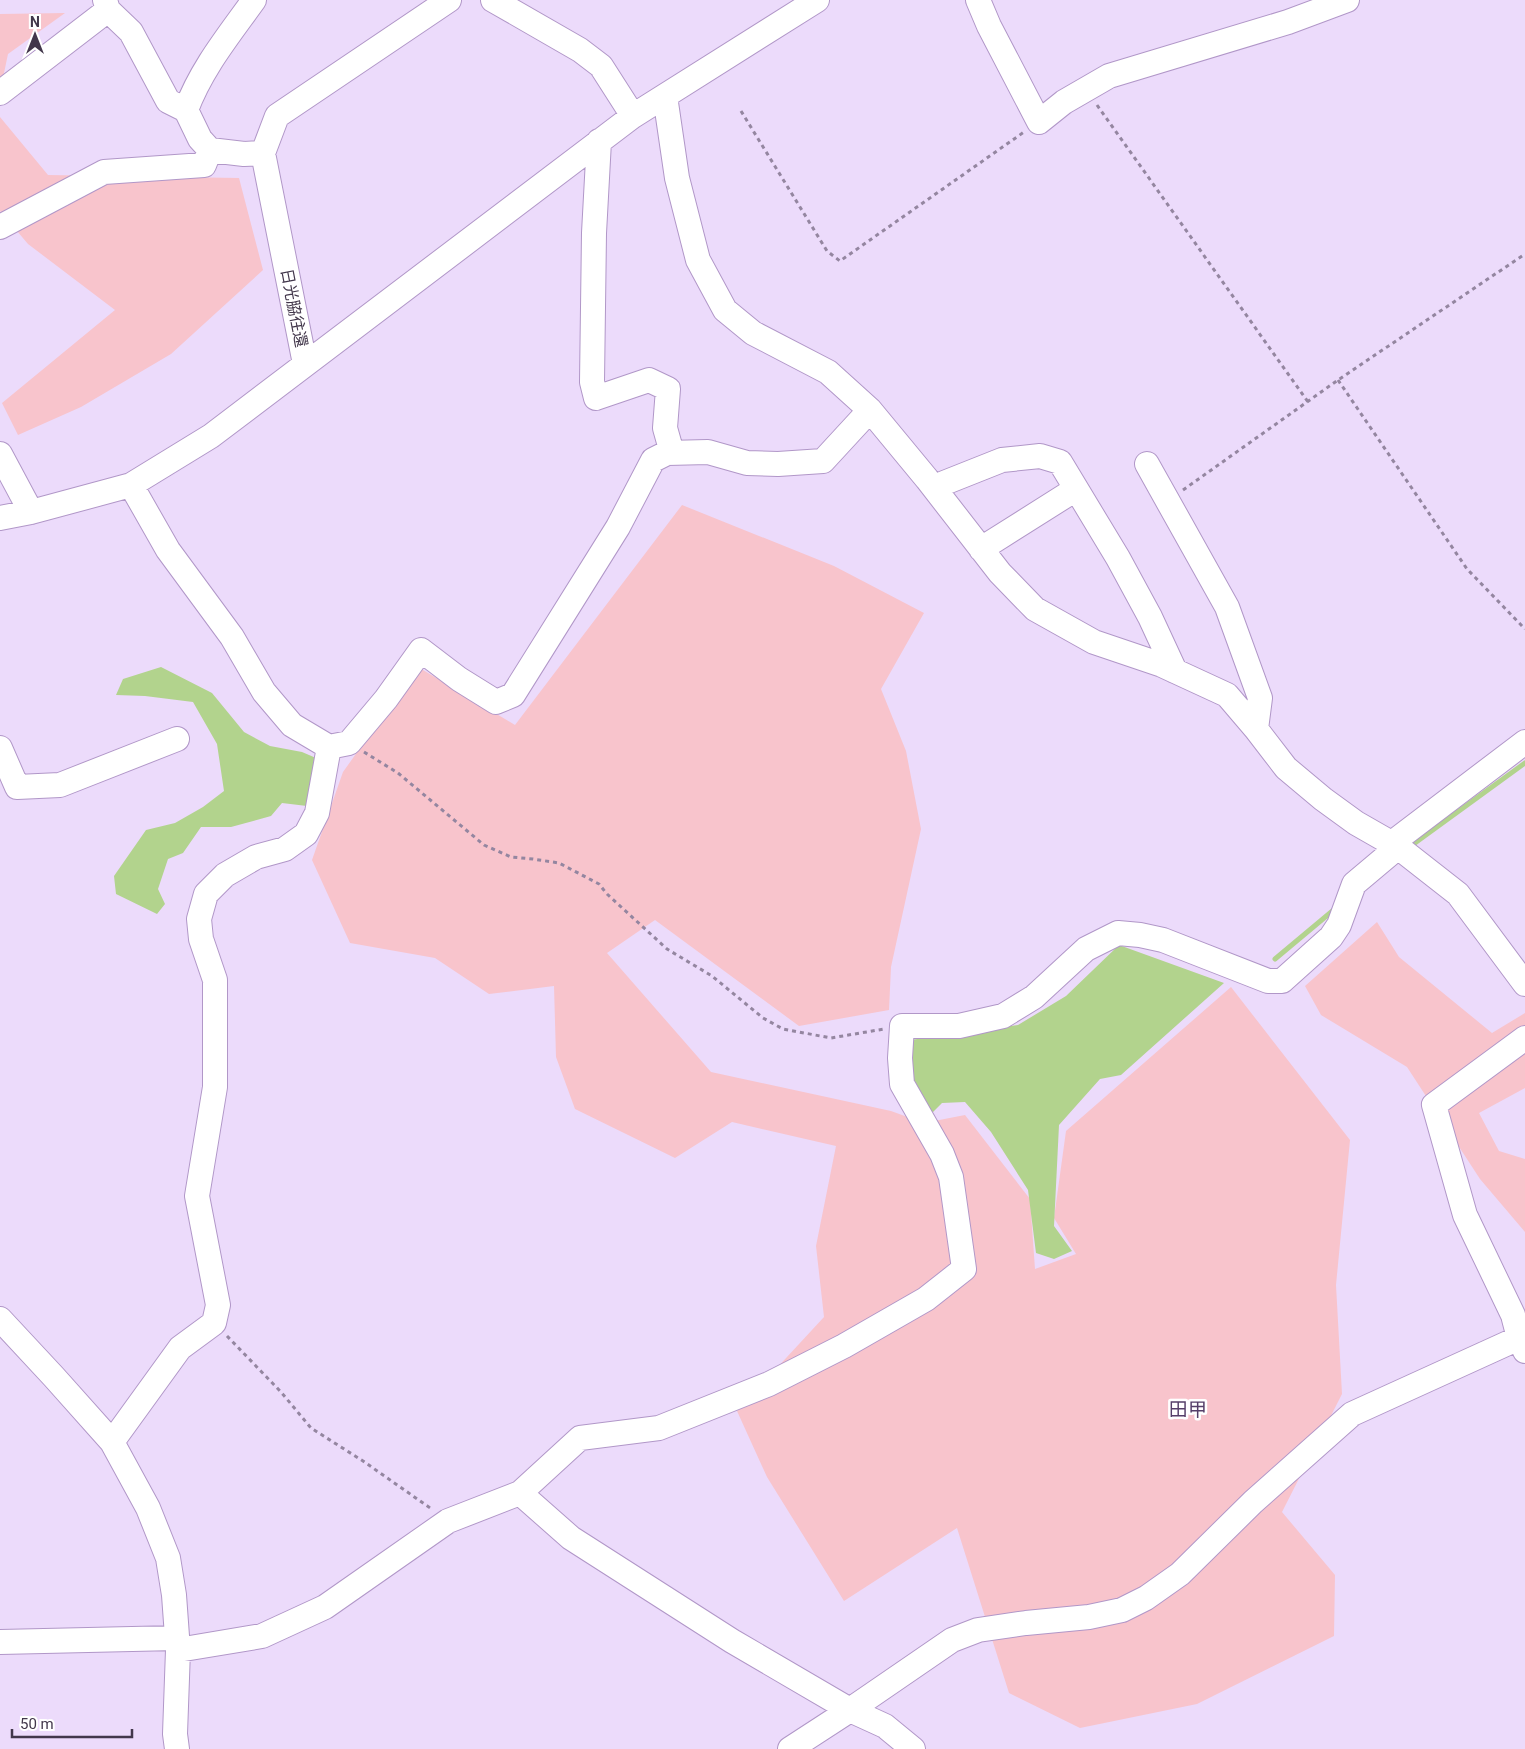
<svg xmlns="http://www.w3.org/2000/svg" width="1525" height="1749" font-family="Roboto,'Noto Sans JP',sans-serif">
	<rect width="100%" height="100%" fill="#ecdbfb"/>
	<path fill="#f8c4cc" d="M65,13L8,54L0,92V14Z
		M0,117L48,175L239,178L263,270L171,354L81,407L18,435L2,403L115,310L28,244L0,211Z
		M682,505L834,566L924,613L881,689L906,751L921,829L891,967L889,1010L799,1026L655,920L607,953L711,1072L891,1111L924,1123L965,1115L1030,1199L1035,1269L1076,1254L1054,1218L1066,1131L1231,987L1350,1140L1336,1285L1342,1394L1282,1512L1335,1575L1334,1636L1197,1704L1080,1728L1009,1693L957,1528L844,1601L767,1477L737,1411L824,1317L816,1246L836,1146L732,1122L675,1158L575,1109L556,1057L554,986L489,994L435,958L350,943L312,860L343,772L418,667L515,725Z
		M1377,922L1399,957L1492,1033L1525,1013V1088L1479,1113L1499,1151L1525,1159V1232L1480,1179L1407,1067L1321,1015L1305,986Z"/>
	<path fill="#b2d38d" d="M161,667L212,693L244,732L270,746L302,752L316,758L307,806L282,803L271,816L231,827H201L183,853L168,859L158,889L165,904L157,914L116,894L114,876L146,830L175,823L203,807L224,791L217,744L193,702L145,696L116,695L123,679Z
		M1119,945L1224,983L1121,1075L1100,1079L1059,1125L1054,1226L1072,1251L1054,1259L1036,1253L1028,1190L991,1132L965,1102L942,1103L932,1113L911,1080L910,1040L1018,1025L1066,996Z"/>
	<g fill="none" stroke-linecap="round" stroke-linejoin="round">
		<path stroke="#b2d38d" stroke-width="5" d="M1408,848L1525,763
			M1275,959L1336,908"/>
		<g stroke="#b197c8" stroke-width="26">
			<path id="minor" d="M105,0L108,10L131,32L168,101L186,110
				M254,0C229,35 201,69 186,110L200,139L210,150L244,154L263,153
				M493,0L580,50L601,66L633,116
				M978,0L989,26L1039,122L1064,102L1109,76L1288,22L1347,0
				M0,93L108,10
				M665,96L677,178L698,260L725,310L753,333L828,372L870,410L927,479L1000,573L1035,609L1094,642L1162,665L1227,695L1256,729L1286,768L1323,799L1356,823L1398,847L1458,894L1525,984
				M599,141L594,233L592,382L596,398L649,380L668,389L665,428L672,453
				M0,227L104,172L204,165L210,150
				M305,364L263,153L277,116L449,0
				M0,454L31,512
				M1147,464L1227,607L1260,698L1256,729
				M131,485L168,550L232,637L264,692L292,725L329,747L349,743L386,699L421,650L459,679L496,702L513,695L618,527L653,460L667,453L708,452L747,463L778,464L823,461L870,410
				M934,487L1002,460L1040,456L1060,462L1118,558L1150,617L1175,671
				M0,518L31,512L131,485L211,436L633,116L817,0
				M981,549L1076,489
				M0,748L17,787L60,785L177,739
				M1392,843L1525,742
				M0,1319L54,1377L112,1442L148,1508L168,1558L174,1595L178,1650L175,1734L177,1749
				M1525,1351L1519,1338L1513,1315L1465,1215L1434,1105L1525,1038
				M112,1442L180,1348L214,1323L218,1305L197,1196L215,1087V980L201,939L199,919L206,894L225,875L256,857L285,849L306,834L317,813L329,747
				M520,1493L571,1538L732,1641L850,1710L885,1726L913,1749
				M0,1642L176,1638
				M178,1650L262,1636L325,1607L448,1521L520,1493L580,1438L659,1428L769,1384L844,1346L926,1299L964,1269L951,1177L942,1154L902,1084L900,1058L902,1026H959L1003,1016L1034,997L1086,949L1118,933L1140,935L1163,940L1268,981H1282L1331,937L1339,925L1354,884L1398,847
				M790,1749L850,1710L952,1640L978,1630L1026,1623L1089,1617L1122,1610L1146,1598L1180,1574L1253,1502L1352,1414L1519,1338"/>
		</g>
		<path stroke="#9486a0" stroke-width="3" stroke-dasharray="4 4" stroke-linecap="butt" d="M1097,105L1308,402
			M741,111L827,251L840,261L1024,132
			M1338,380L1467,569L1525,629
			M1183,490L1338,380L1525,254
			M364,752L398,773L484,845L511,857L533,859L559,863L599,884L607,894L667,949L712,976L763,1018L783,1029L831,1038L884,1029
			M227,1336L281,1392L311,1428L363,1461L433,1510"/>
		<use href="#minor" stroke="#fff" stroke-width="24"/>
	</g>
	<g text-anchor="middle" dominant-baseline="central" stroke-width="5" stroke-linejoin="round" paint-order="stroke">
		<g font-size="16" fill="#42374b" stroke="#fff">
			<text transform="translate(294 308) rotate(79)">日光脇往還</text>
		</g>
		<g font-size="19" fill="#563f6a" stroke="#fff">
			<text x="1188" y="1409">田甲</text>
		</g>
	</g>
	<g transform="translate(35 35)" stroke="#ffffff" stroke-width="4" paint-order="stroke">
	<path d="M0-4L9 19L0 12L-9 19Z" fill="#42374b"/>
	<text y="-8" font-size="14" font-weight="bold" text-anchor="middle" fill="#42374b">N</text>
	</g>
	<path d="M12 1729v8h120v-8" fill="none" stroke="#42374b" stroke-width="2.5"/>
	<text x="20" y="1729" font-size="15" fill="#42374b" stroke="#ffffff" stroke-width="4" paint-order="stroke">50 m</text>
</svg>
